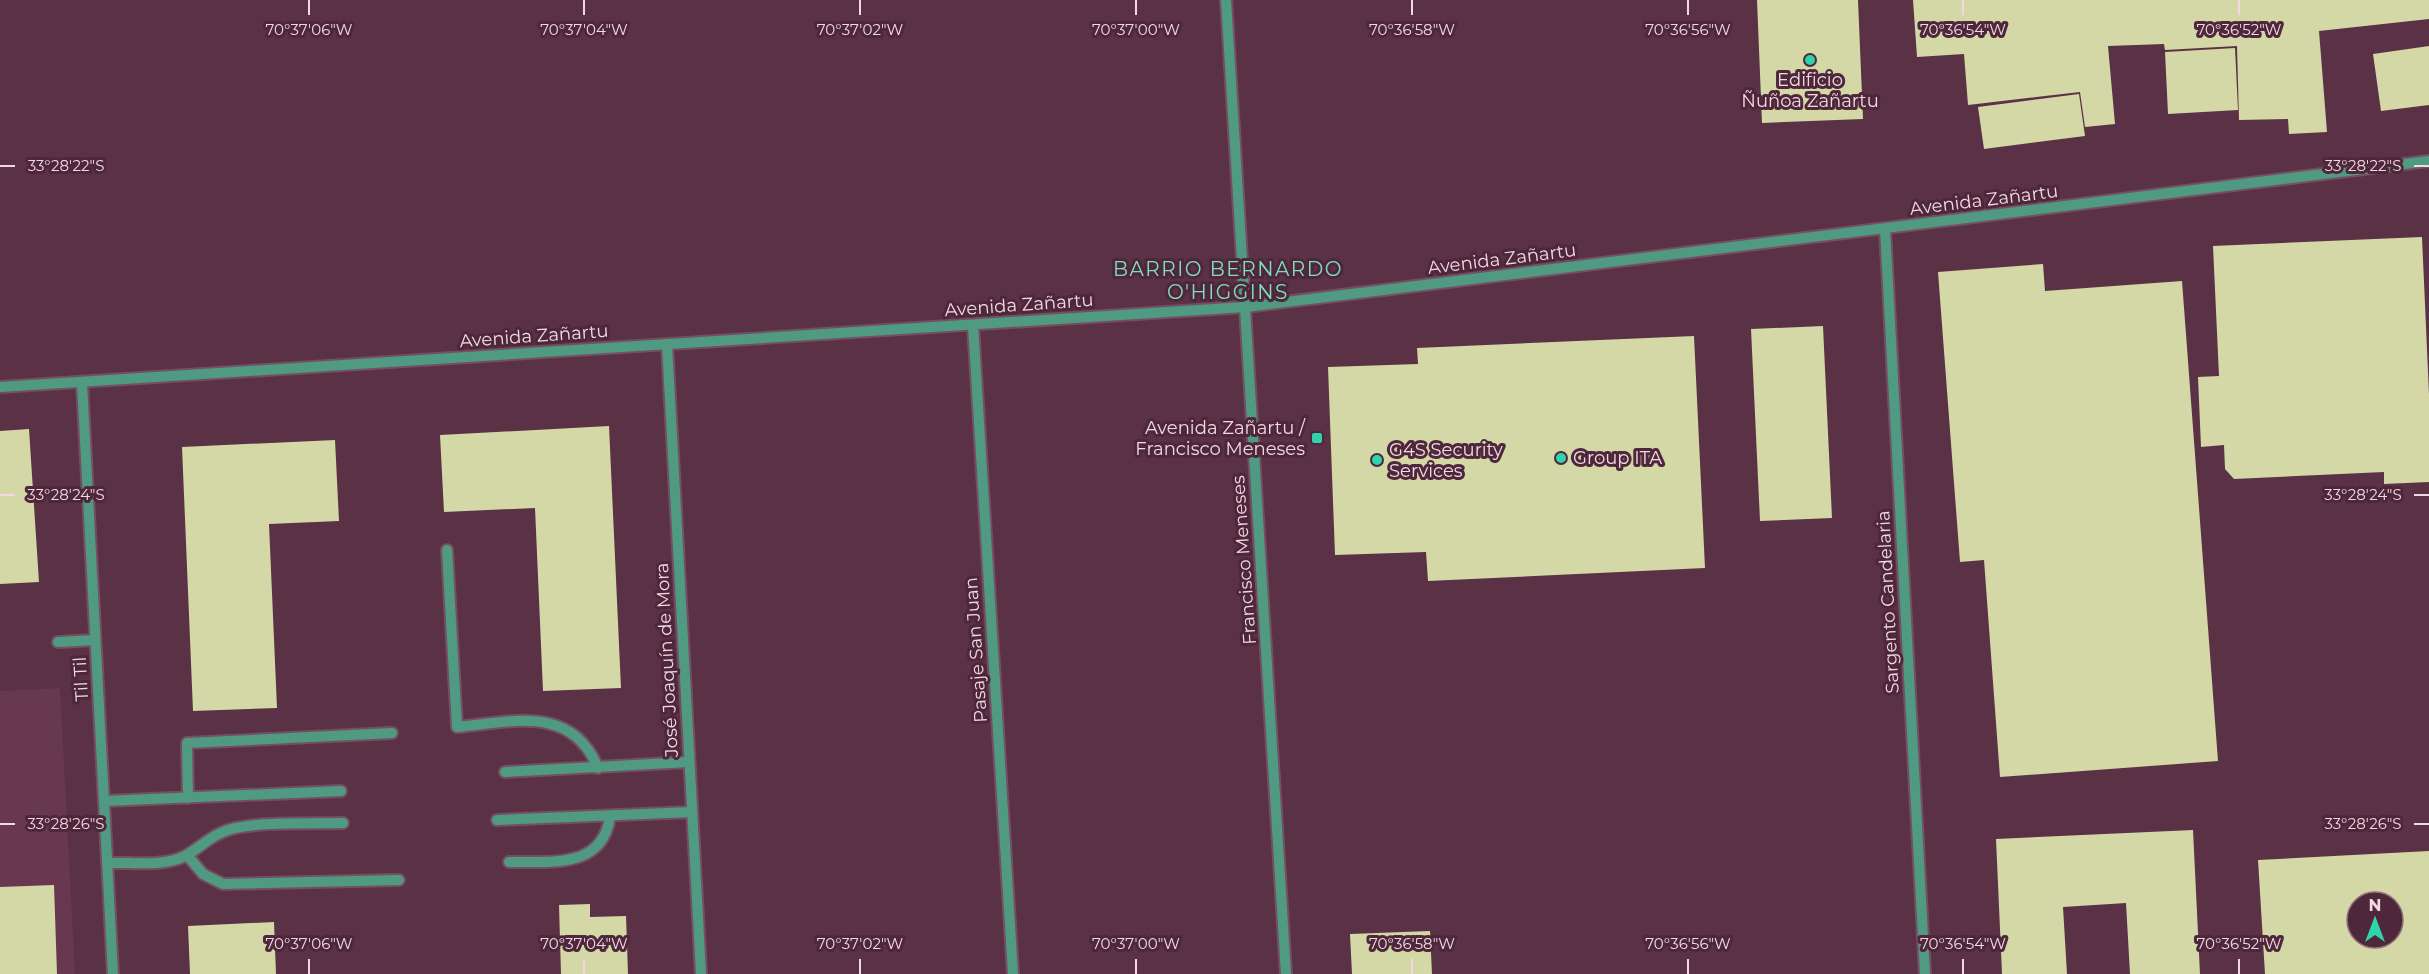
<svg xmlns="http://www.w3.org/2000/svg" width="2429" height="974" font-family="Montserrat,sans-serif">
	<rect width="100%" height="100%" fill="#5a3145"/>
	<path fill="#683850" d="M60,688L75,974H0V691Z"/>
	<path fill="#d4d7a6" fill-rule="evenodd" d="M1757,0H1858L1863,119L1762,123Z
		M1913,0H2429V19L2319,31L2327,132L2289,134L2288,119L2239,120L2237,46L2165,50L2164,44L2108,46L2115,124L2085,127L2080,92L1968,105L1964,54L1917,57Z
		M2429,46V105L2381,111L2373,54Z
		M2235,48L2238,110L2168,114L2165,52Z
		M2079,94L2085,136L1984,149L1978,107Z
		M2422,237L2429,394V482L2384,484V472L2234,479L2225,469L2224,445L2201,447L2198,377L2219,376L2213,246Z
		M2043,264L2045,291L2182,281L2218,761L2000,777L1984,560L1960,562L1938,272Z
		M1823,326L1832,518L1760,521L1751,329Z
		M1694,336L1705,568L1428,581L1426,552L1335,555L1328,367L1418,364L1417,348Z
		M609,426L621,688L543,691L535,508L444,512L440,435Z
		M29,429L39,582L0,584V431Z
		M335,440L339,521L269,524L277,708L193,711L182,447Z
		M2193,830L2200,974H2130L2126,903L2063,907L2067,974H2002L1996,839Z
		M2429,851V974H2265L2258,860ZM2357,902H2393V938H2357Z
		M54,885L57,974H0V887Z
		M590,904V917L626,916L628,974H561L559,905Z
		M274,922L276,974H190L188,926Z
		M1430,931L1432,974H1352L1350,934Z"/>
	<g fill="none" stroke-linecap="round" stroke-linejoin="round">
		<g stroke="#754f61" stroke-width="14">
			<path id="minor" d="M1226,0L1286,974
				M1885,229L1925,974
				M973,325L1013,974
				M667,344L701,974
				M82,383L113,974
				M0,387L1245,307L2429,161
				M447,550L457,727C512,722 572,704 598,768
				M58,642L95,640
				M505,772L689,762
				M188,798L187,743L392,733
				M104,801L341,791
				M497,820L692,812
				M187,855L203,874L223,884L399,880
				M509,862C550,861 602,870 610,817
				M107,863C131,862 164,867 185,856C200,848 211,835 228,830C257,821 311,824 343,823"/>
		</g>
		<use href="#minor" stroke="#509a82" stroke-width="10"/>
	</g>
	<path fill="none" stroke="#f2d8e3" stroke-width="2" d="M309,0V15M584,0V15M860,0V15M1136,0V15M1412,0V15M1688,0V15M1963,0V15M2239,0V15M0,166H15M2414,166H2429M0,495H15M2414,495H2429M0,824H15M2414,824H2429M309,959V974M584,959V974M860,959V974M1136,959V974M1412,959V974M1688,959V974M1963,959V974M2239,959V974"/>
	<g fill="#2fd4aa" stroke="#4e273a" stroke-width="2">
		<circle cx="1810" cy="60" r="6"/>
		<rect x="1311" y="432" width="12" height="12" rx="3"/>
		<circle cx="1561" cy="458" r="6"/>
		<circle cx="1377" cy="460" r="6"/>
	</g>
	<g text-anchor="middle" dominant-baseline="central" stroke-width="6" stroke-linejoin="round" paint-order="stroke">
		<g font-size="18" fill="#f2d8e3" stroke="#4e273a" text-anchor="start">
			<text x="1810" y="80" text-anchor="middle">Edificio<tspan x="1810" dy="21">Ñuñoa Zañartu</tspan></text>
			<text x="1305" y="428" text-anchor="end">Avenida Zañartu /<tspan x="1305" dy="21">Francisco Meneses</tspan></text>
			<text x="1389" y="450">G4S Security<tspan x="1389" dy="21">Services</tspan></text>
			<text x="1573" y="458">Group ITA</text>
		</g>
		<g font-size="18" fill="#f2d8e3" stroke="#4e273a">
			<text transform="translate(1984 200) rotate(-7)">Avenida Zañartu</text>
			<text transform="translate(1502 259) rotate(-7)">Avenida Zañartu</text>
			<text transform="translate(1019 305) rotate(-4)">Avenida Zañartu</text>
			<text transform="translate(534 336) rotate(-4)">Avenida Zañartu</text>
			<text transform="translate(1244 560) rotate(-94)">Francisco Meneses</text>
			<text transform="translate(1888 602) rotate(-93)">Sargento Candelaria</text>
			<text transform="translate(976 650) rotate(-94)">Pasaje San Juan</text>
			<text transform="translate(667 660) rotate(-93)">José Joaquín de Mora</text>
			<text transform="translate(81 679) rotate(-93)">Til Til</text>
		</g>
		<g font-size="20" letter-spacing="1.5" fill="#80dcbe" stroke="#4e273a">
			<text x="1228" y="269">BARRIO BERNARDO<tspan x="1228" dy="23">O'HIGGINS</tspan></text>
		</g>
	</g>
	<g font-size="15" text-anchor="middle" fill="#f2d8e3" stroke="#4e273a" stroke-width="6" stroke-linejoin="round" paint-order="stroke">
		<text x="309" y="35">70°37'06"W</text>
		<text x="584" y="35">70°37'04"W</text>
		<text x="860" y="35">70°37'02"W</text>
		<text x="1136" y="35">70°37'00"W</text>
		<text x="1412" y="35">70°36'58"W</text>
		<text x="1688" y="35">70°36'56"W</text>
		<text x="1963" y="35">70°36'54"W</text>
		<text x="2239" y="35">70°36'52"W</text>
		<text x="66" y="171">33°28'22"S</text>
		<text x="2363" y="171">33°28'22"S</text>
		<text x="66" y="500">33°28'24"S</text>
		<text x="2363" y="500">33°28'24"S</text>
		<text x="66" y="829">33°28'26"S</text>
		<text x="2363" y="829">33°28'26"S</text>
		<text x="309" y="949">70°37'06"W</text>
		<text x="584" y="949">70°37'04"W</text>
		<text x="860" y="949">70°37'02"W</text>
		<text x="1136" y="949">70°37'00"W</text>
		<text x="1412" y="949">70°36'58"W</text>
		<text x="1688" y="949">70°36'56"W</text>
		<text x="1963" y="949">70°36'54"W</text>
		<text x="2239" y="949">70°36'52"W</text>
	</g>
	<g transform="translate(2375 920)"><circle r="28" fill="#4e273a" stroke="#906e7e" stroke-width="1.5"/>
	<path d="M0-4.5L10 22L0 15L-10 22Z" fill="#2fd4aa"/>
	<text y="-9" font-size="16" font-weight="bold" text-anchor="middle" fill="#f2d8e3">N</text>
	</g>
</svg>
